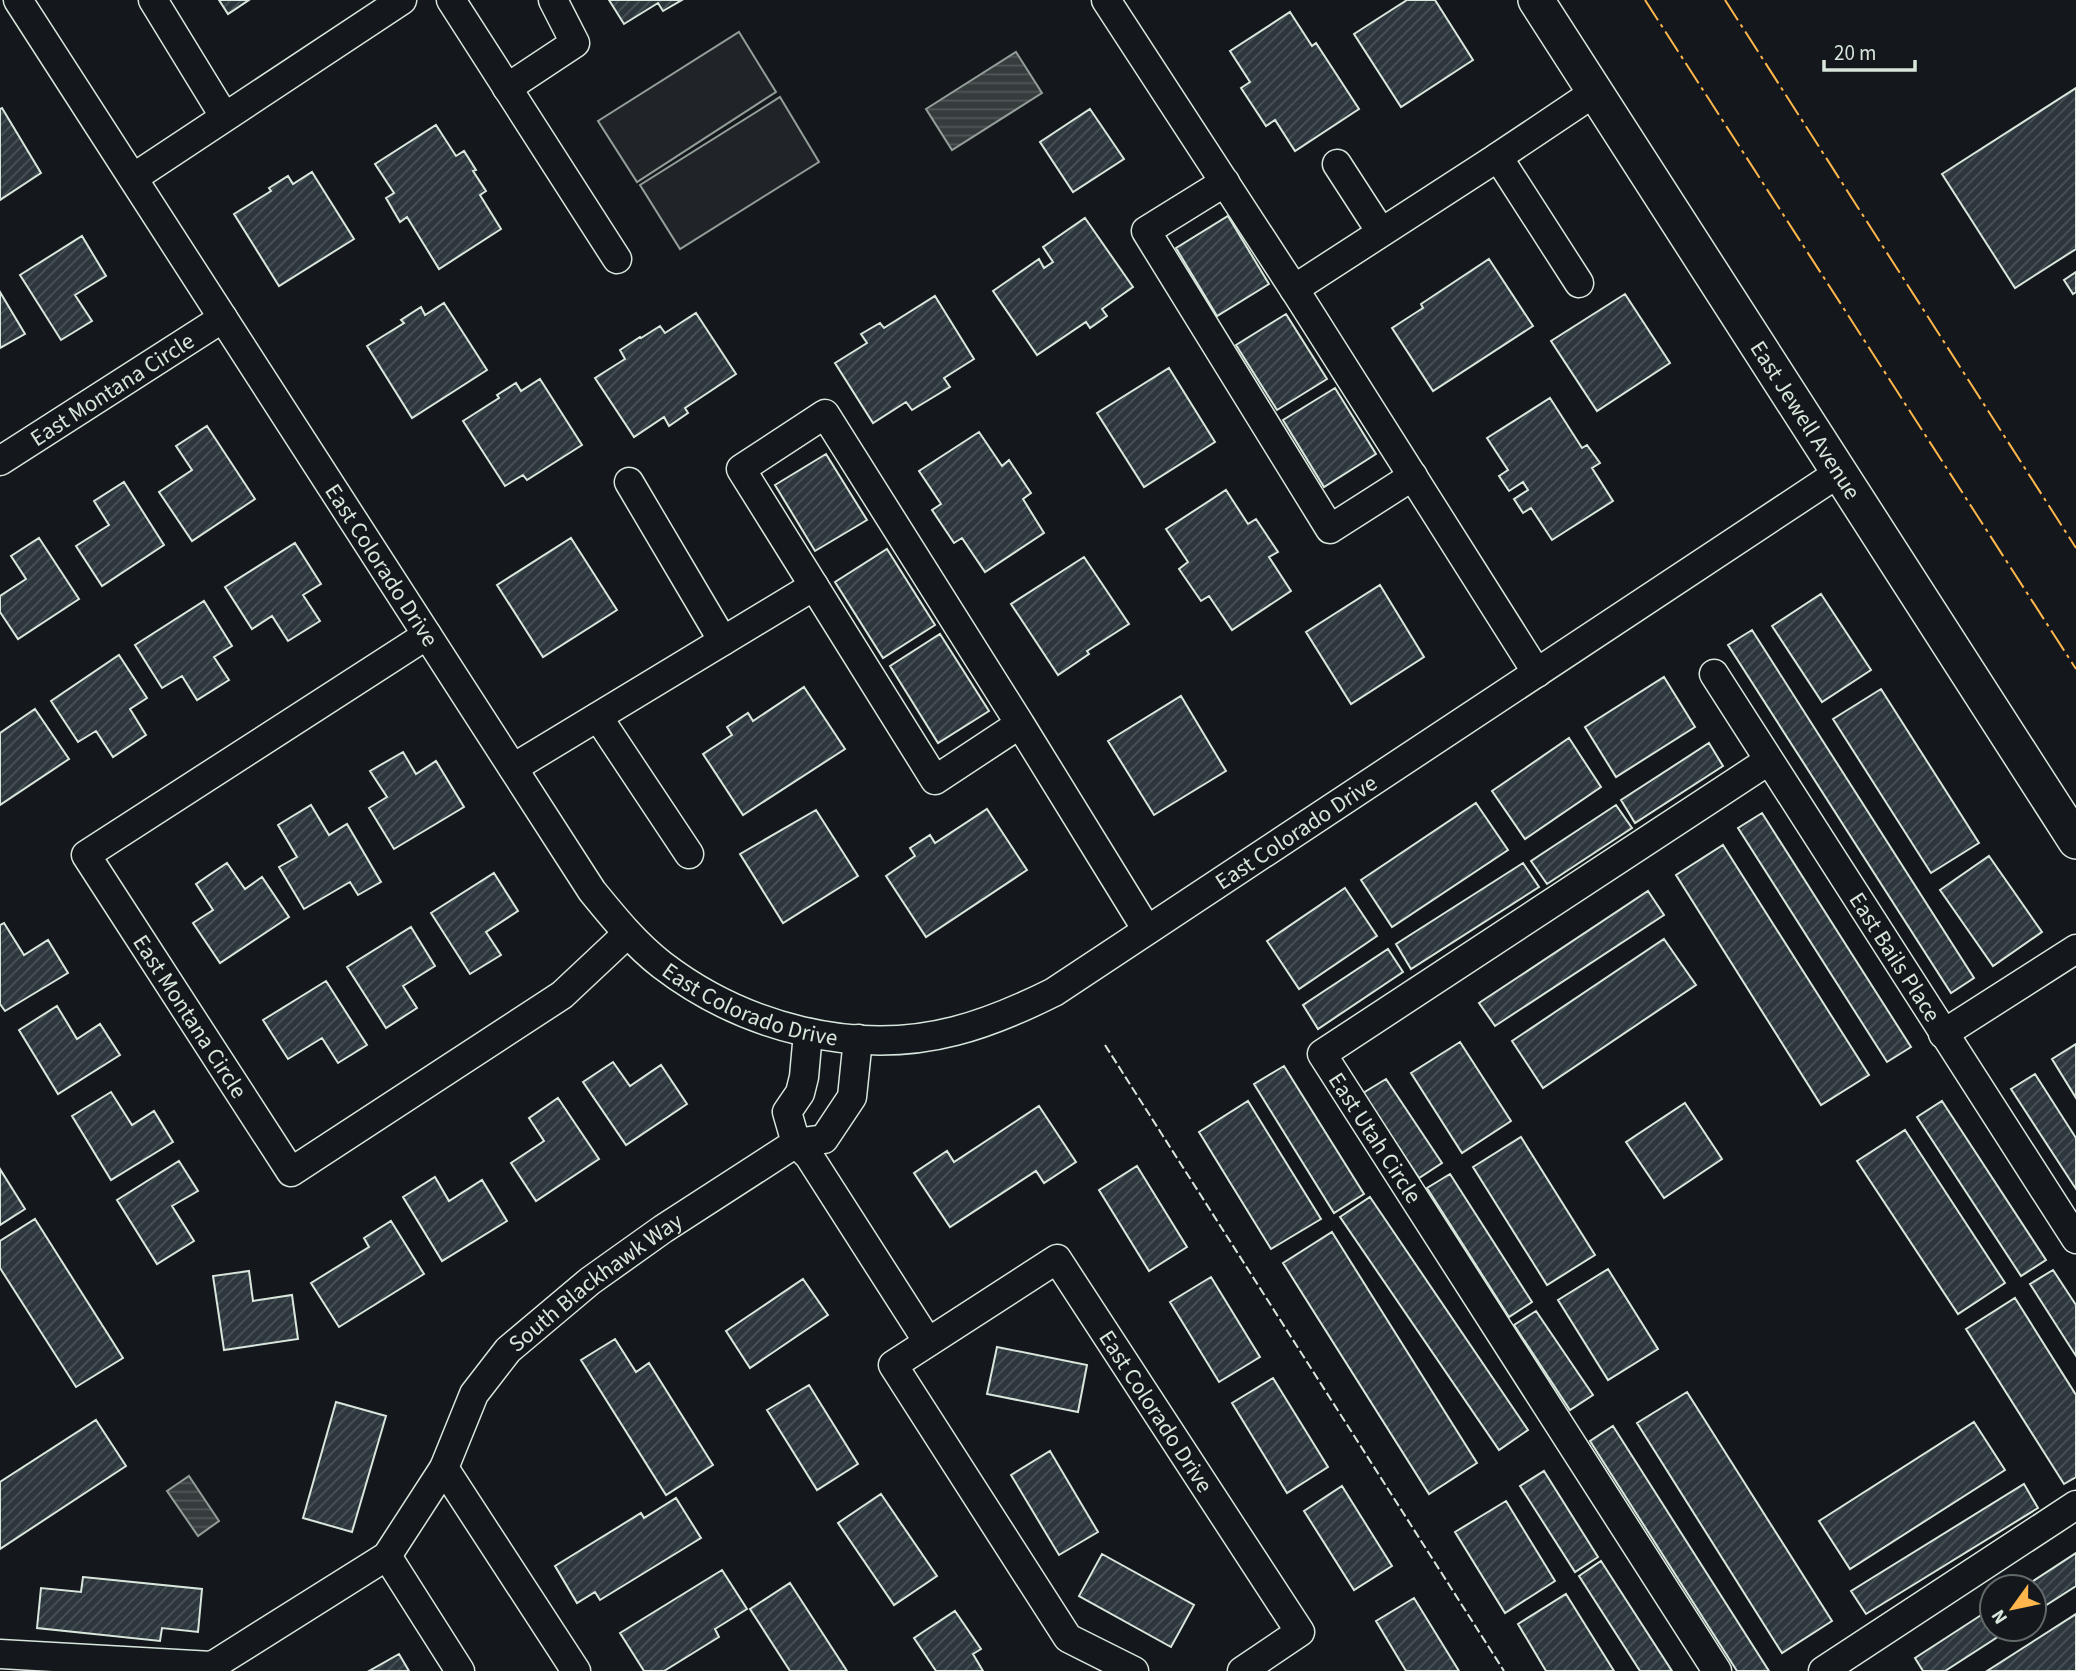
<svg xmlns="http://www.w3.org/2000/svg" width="2076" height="1671" font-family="'Source Sans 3',sans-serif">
	<defs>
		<pattern id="water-rules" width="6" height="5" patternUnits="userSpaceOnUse" patternTransform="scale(1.75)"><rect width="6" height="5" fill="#363b3e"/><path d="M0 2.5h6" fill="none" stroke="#525759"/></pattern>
		<pattern id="building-hatch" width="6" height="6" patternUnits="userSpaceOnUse" patternTransform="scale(1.75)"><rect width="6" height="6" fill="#2c363c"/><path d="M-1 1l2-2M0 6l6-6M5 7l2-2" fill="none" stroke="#4a5358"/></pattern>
	</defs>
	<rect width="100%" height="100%" fill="#14181c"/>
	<path fill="#202428" stroke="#939e99" stroke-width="2" d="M739,32L776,92L637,182L598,121Z
		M780,97L819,162L680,249L640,185Z"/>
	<path fill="url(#water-rules)" stroke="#939e99" stroke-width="2" d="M1016,52L1042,93L952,150L926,109Z
		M189,1476L219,1521L198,1536L167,1491Z"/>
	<path fill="url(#building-hatch)" stroke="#d8e6dc" stroke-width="2" d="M219,0H249L228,14Z
		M609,0H682L663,11L658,3L624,24Z
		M1407,0H1435L1473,60L1401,107L1354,34Z
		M1290,12L1312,46L1316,43L1359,109L1295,151L1275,120L1266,126L1241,88L1250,82L1230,51Z
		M2076,88V249L2015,288L1942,174Z
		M2,108L41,173L0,200V109Z
		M1090,109L1124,159L1073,192L1040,142Z
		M436,125L456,156L464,151L476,170L473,171L486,191L480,195L501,229L439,269L407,217L400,222L386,198L394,193L375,164Z
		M312,172L354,239L279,286L234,214L271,191L269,188L288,176L293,184Z
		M1228,216L1269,284L1217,316L1176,248Z
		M1085,218L1133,287L1102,309L1107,316L1090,328L1086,322L1037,355L993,291L1039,259L1044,268L1053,262L1043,247Z
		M82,236L106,276L75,295L92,321L61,340L20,275Z
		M1489,259L1533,326L1433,391L1392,328L1423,308L1421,304Z
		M2076,272V292L2073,294L2064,280Z
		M0,292L25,334L0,348Z
		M1625,294L1670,363L1597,411L1551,341Z
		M935,296L974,359L944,378L950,387L912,410L906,402L873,423L835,363L867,343L861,334L880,323L884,328Z
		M444,303L487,370L412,418L367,346L404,323L401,320L421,307L425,315Z
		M696,313L736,374L685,408L688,413L669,426L664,417L634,437L595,378L625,359L620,350L640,337L641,338L660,326L665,333Z
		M1286,314L1327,379L1277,410L1236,345Z
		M1169,368L1215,442L1144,487L1097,413Z
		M540,379L582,445L527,480L523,475L505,486L463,421L499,398L497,395L516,383L521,391Z
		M1335,388L1376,454L1324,487L1283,420Z
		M1550,398L1582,448L1587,445L1600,463L1592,468L1613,501L1552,540L1531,508L1523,513L1514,499L1528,490L1523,482L1509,491L1499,476L1508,470L1487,438Z
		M207,426L255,499L192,541L159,492L192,470L176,446Z
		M979,432L1002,466L1009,460L1031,493L1023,499L1044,533L985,572L962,538L954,543L932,510L941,504L919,471Z
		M826,454L867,520L815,551L775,485Z
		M124,482L164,545L102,586L76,546L109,525L94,501Z
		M1226,490L1248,524L1256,519L1278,552L1269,557L1291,591L1232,630L1209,596L1201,601L1179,569L1188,562L1166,529Z
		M39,538L79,599L18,639L0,612V596L26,579L11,556Z
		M571,538L617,610L543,657L497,585Z
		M295,543L321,584L303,595L320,621L288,641L272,616L252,629L225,587Z
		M887,549L935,625L883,658L835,582Z
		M1084,557L1129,624L1087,651L1089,654L1058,675L1011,604Z
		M1380,585L1424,657L1351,704L1306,632Z
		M1821,594L1871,670L1822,702L1772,626Z
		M204,601L232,646L214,657L229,680L197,700L182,676L162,688L135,645Z
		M1752,630L1974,978L1951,993L1728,645Z
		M940,634L989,711L938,743L890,666Z
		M119,655L147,698L130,709L146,735L113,757L96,731L78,742L51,701Z
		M1664,677L1695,727L1616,777L1585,727Z
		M804,687L845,749L743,815L703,754L732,735L727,727L748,713L753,721Z
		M1881,689L1979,843L1931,873L1833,719Z
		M1181,696L1226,771L1154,815L1108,741Z
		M35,709L69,759L0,805V733Z
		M1569,738L1601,787L1525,839L1492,791Z
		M1709,743L1723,766L1635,823L1621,800Z
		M403,752L416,774L436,761L464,807L394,849L369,808L387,797L370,771Z
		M1476,803L1508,850L1392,927L1361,880Z
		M311,805L329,835L347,824L381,882L358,895L350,882L304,909L279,867L297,857L278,825Z
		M1616,805L1632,828L1547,884L1531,861Z
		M987,809L1027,870L926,937L886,876L915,856L910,848L930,835L935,843Z
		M816,810L858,876L783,923L740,854Z
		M1762,813L1911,1047L1887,1062L1738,828Z
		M1723,845L1869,1075L1821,1105L1676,875Z
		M1989,856L2042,932L1993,966L1940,890Z
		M227,863L245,889L262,877L289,917L220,963L193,923L213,910L196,884Z
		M1523,863L1539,887L1411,969L1396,944Z
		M494,873L518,911L486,932L501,955L470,974L431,913Z
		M1345,888L1377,936L1299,989L1267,941Z
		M1648,891L1664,915L1495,1026L1479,1003Z
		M4,923L24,955L48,940L68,973L5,1011L0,1004V925Z
		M411,927L435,966L403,986L417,1008L386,1028L347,967Z
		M1664,939L1696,985L1543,1088L1512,1041Z
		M1388,949L1403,972L1318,1029L1303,1005Z
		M326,981L367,1045L338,1063L322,1038L288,1059L263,1020Z
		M57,1006L77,1039L100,1024L120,1055L58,1094L19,1030Z
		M1460,1042L1511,1121L1462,1153L1411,1073Z
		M2076,1044V1098L2052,1059Z
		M613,1062L630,1086L661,1065L687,1104L626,1145L583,1082Z
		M1284,1066L1364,1194L1334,1213L1254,1084Z
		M2035,1074L2076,1138V1189L2011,1089Z
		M1386,1079L1442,1163L1419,1178L1363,1093Z
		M111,1092L132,1125L154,1111L173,1142L111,1180L72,1116Z
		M558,1098L599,1159L536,1201L511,1163L544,1141L529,1118Z
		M1248,1101L1321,1219L1271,1249L1199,1132Z
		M1942,1101L2046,1260L2021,1276L1917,1117Z
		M1685,1103L1722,1159L1664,1198L1626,1142Z
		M1039,1106L1076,1162L1044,1183L1036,1171L950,1227L914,1173L947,1151L954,1162Z
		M1905,1130L2005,1283L1958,1314L1857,1161Z
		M1521,1137L1595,1255L1547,1285L1473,1167Z
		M179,1161L198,1191L172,1206L194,1241L157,1264L117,1200Z
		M1137,1166L1187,1247L1149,1271L1099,1190Z
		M0,1169L25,1209L0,1225Z
		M1450,1174L1532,1302L1509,1317L1427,1188Z
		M435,1177L449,1201L482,1180L507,1221L442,1261L403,1197Z
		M1370,1197L1528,1430L1499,1450L1340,1217Z
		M35,1219L123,1358L76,1387L0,1268V1241Z
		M391,1221L424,1274L339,1327L311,1283L369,1247L364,1238Z
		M1332,1232L1477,1463L1429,1494L1283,1263Z
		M1608,1269L1658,1349L1608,1380L1558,1300Z
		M2053,1270L2076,1305V1356L2030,1284Z
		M249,1271L253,1301L292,1295L298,1339L224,1350L213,1276Z
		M1211,1277L1260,1357L1219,1382L1170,1302Z
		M803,1279L828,1315L750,1368L726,1331Z
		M2015,1298L2076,1395V1477L2064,1484L1966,1329Z
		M1536,1311L1593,1395L1570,1410L1514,1325Z
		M615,1339L636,1372L649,1363L713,1465L666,1495L581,1360Z
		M997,1347L1087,1365L1078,1412L987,1394Z
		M1273,1378L1328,1467L1287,1493L1232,1403Z
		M809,1385L858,1464L817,1490L767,1410Z
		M1687,1392L1832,1621L1782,1653L1637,1423Z
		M336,1402L386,1416L352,1532L303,1518Z
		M96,1420L126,1466L0,1549V1482Z
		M1974,1422L2005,1470L1850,1569L1819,1521Z
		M1613,1426L1769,1671H1737L1590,1441Z
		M1050,1451L1098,1532L1059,1555L1011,1475Z
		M1544,1471L1598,1557L1575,1572L1520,1486Z
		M2024,1484L2038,1508L1866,1614L1851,1591Z
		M1342,1486L1392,1566L1354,1590L1304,1511Z
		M881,1494L937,1576L894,1605L838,1523Z
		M676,1498L701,1538L600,1600L595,1592L577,1603L555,1566L641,1513L644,1518Z
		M1506,1501L1555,1581L1505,1613L1455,1532Z
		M2076,1553V1586L2034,1613V1587H2024Z
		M1102,1554L1194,1605L1171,1647L1079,1596Z
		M1601,1561L1672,1671H1640L1579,1576Z
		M722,1570L747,1609L715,1629L719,1637L664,1671H644L620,1633Z
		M83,1577L202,1589L198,1632L162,1628L160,1641L37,1628L41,1588L81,1592Z
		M790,1583L847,1671H790L750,1609Z
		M1566,1594L1614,1671H1546L1518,1624Z
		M1414,1598L1459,1671H1406L1376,1621Z
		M1992,1608V1629H2010L1945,1671H1923L1915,1658Z
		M955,1611L981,1649L973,1654L983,1671H936L914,1638Z
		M2076,1614V1671H1987Z
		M399,1654L409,1671H369Z"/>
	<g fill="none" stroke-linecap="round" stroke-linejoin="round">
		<g stroke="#d8e6dc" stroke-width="31">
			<g id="minor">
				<path id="s1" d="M18,0L592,891C614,918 635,944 662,965C743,1027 855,1057 955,1031C990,1022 1022,1008 1054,992L1840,472"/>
				<path d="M153,0L224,116"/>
				<path d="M451,0L617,259"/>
				<path d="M1106,0L1298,295L1537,673"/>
				<path d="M507,88L575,43L553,0"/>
				<path d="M1498,157L1595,92"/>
				<path d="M1337,164L1381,232"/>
				<path d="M133,178L402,0"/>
				<path d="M1225,182L1146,231L1330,529L1413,476"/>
				<path d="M1294,289L1498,157L1579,283"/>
				<path id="s2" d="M0,461L223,318"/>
				<path d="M629,482L723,641"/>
				<path id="s3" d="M427,635L86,855L291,1172L562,995L627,934"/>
				<path id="s4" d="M1714,674L2076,1239"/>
				<path d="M598,717L689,854"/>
				<path d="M1020,724L825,414L741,469L935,780L1020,724L1147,930"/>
				<path d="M513,768L814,586"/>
				<path d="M1943,1034L2076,949"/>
				<path d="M796,1143L809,1156L928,1342"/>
				<path d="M796,1143L787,1112L800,1093L804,1077L808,1033"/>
				<path d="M444,1468L576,1671"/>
				<path d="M387,1556L460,1671"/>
				<path id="s5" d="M0,1654L212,1666L387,1556L444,1468L474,1394L508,1350L590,1281L663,1229L796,1143L824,1139L852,1097L858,1039"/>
				<path id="s6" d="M1134,1671L1068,1638L893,1365L1057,1259L1300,1632L1242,1671"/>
				<path d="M1717,1671L1322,1054L1768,761"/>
				<path d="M1823,1671L2076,1505"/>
			</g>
		</g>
		<g stroke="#d8e6dc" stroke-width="38">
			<g id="tertiary">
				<path id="s7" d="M1536,0L2076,841"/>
			</g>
		</g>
		<use href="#minor" stroke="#14181c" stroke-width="28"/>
		<use href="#tertiary" stroke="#14181c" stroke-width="35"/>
		<path stroke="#d8e6dc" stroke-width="2" stroke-dasharray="9 3.5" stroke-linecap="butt" d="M1105,1045L1504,1671"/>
		<path stroke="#ffb74d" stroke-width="2" stroke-dasharray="24 5 3.5 5" stroke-linecap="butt" d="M1645,0L2076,669
			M1725,0L2076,548"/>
	</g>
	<g text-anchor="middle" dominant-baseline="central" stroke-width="5" stroke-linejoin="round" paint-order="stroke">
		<g font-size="23" fill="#d8e6dc" stroke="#14181c">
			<text stroke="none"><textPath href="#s2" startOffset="133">East Montana Circle</textPath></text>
			<text stroke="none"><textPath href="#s7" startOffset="499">East Jewell Avenue</textPath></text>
			<text stroke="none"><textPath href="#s1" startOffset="672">East Colorado Drive</textPath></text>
			<text stroke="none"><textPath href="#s1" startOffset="1869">East Colorado Drive</textPath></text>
			<text stroke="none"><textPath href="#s4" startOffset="336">East Bails Place</textPath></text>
			<text stroke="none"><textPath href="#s1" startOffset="1260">East Colorado Drive</textPath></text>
			<text stroke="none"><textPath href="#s3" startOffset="598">East Montana Circle</textPath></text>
			<text transform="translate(1375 1138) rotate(57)">East Utah Circle</text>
			<text stroke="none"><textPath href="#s5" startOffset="770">South Blackhawk Way</textPath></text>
			<text stroke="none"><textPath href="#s6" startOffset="775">East Colorado Drive</textPath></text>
		</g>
	</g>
	<g transform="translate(2013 1608) rotate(237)"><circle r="33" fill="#14181c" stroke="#626a69" stroke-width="2"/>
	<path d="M0-5L12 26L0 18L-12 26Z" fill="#ffb74d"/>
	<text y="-10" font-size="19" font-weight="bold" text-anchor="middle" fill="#d8e6dc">N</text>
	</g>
	<path d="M1824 60v10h91v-10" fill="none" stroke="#d8e6dc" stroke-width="3.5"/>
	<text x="1834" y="60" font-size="21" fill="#d8e6dc" stroke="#14181c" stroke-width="5" paint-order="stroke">20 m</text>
</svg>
